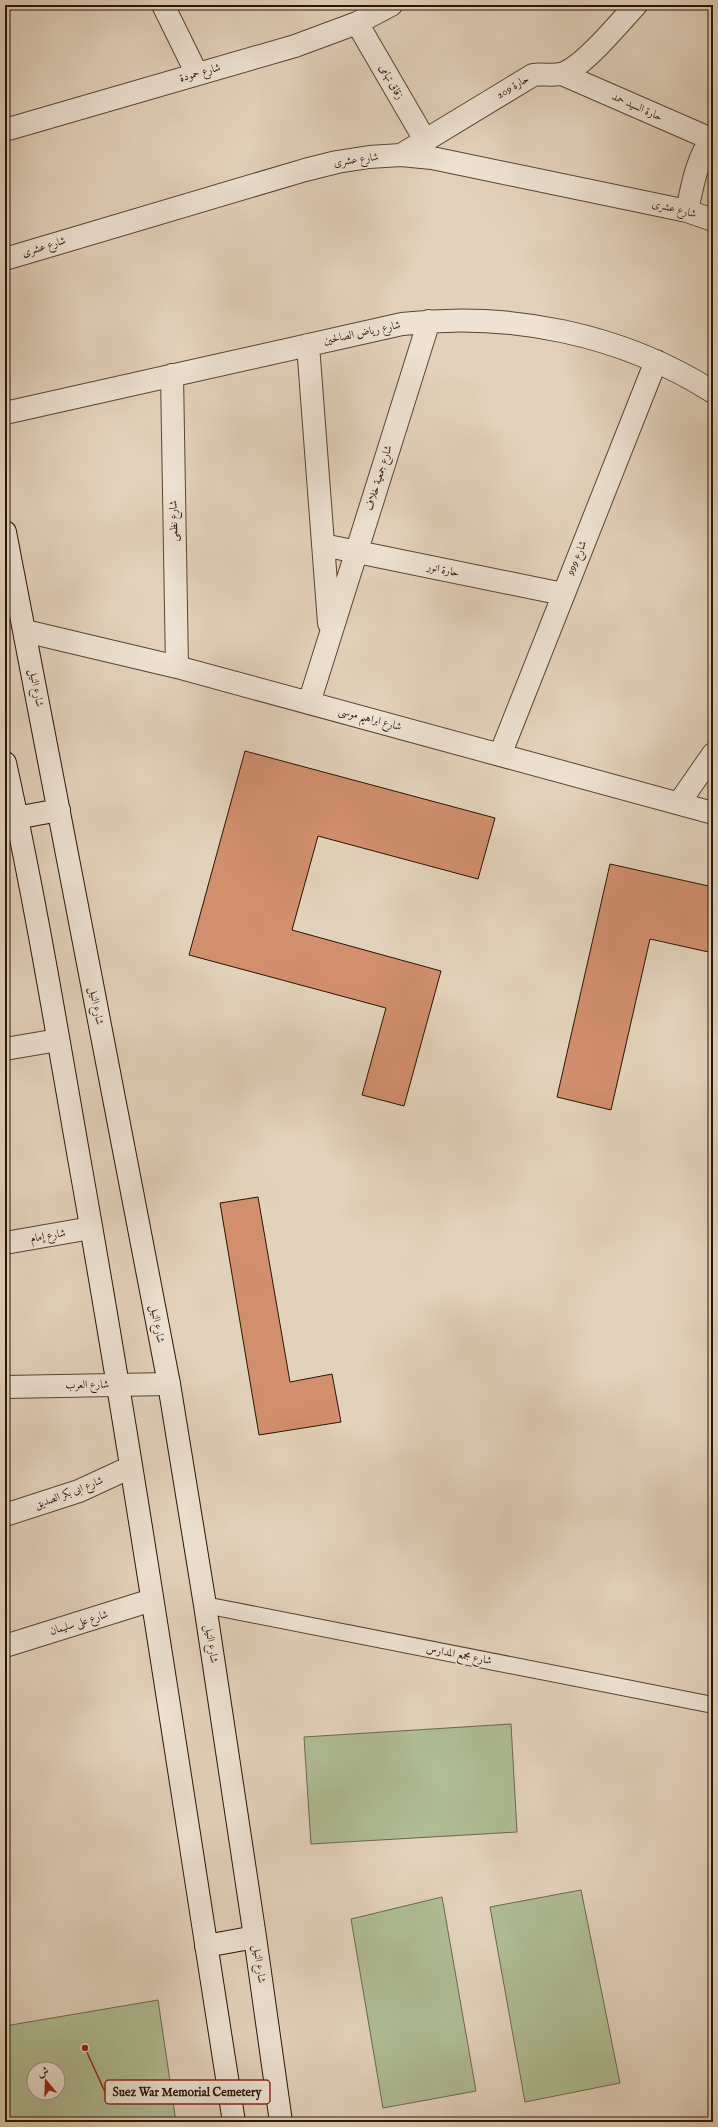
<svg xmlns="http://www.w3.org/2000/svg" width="718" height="2127" font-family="'IM FELL English',Amiri,serif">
	<rect width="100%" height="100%" fill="#e3d2bb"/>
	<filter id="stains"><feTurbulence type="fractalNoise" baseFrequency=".005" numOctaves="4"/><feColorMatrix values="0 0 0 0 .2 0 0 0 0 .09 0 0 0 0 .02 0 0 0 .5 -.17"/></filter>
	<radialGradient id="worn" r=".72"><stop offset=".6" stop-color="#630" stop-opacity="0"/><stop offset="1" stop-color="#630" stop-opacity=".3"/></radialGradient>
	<path fill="#afbd94" stroke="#6c684d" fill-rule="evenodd" d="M511,1724L517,1832L311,1844L304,1737Z
		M581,1890L620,2083L525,2102L490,1907Z
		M442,1897L476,2091L383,2108L351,1919Z
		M158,2000L176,2122H5V2026ZM34,2069H58V2093H34Z"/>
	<path fill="#d18f6e" stroke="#291406" d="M245,751L495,818L478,879L318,836L292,930L441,971L404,1106L362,1095L386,1008L189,955Z
		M610,864L713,887V953L650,939L611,1110L557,1097Z
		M258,1197L290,1382L332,1374L341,1422L259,1435L220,1203Z"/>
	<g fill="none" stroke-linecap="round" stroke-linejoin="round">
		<g stroke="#584433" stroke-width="18">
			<path id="lane" d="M205,1605L713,1705"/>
		</g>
		<g stroke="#584433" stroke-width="24">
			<path id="street" d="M163,5L197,74
				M357,23L425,140
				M562,74L711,139
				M5,130L295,46L357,23L391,5
				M401,155L533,75C544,73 553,77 564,73C585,65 619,23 636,5
				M687,211C692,187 697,157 713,137
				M5,259L305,170L337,162L369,157L401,155L432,158L687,211L713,220
				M308,345L329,623
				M172,375L177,667
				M5,413L402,324C509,311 622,334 713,392
				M323,545L563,594
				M25,631L177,667L713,813
				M309,703L429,321
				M500,755L656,361
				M679,803L713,754
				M5,1049L58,1040
				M5,1243L91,1228
				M5,1387L169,1384
				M5,1515L79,1491L131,1467
				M5,1646L152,1600"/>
		</g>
		<g stroke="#291406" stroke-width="24">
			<path id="secondary" d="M5,532L169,1384L205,1605L255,1937L281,2122
				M5,763C34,893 56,1026 79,1158C136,1478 183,1801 234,2122
				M5,820L59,810
				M206,1946L255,1937"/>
		</g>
		<use href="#lane" stroke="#ede2d3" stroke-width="16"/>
		<use href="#street" stroke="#ede2d3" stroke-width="22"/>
		<use href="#secondary" stroke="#ede2d3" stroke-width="22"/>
	</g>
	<g text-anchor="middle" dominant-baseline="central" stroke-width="3" stroke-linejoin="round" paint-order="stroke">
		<g font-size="11" fill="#291406" stroke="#ede2d3">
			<text transform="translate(200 73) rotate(-16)">شارع حمودة</text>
			<text transform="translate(391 82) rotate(60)">زقاق تهامى</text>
			<text transform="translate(513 87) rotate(-31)">حارة 209</text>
			<text transform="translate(637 107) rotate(24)">حارة السيد حمد</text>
			<text transform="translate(356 160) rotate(-8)">شارع عشرى</text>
			<text transform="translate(674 209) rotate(14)">شارع عشرى</text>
			<text transform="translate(44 247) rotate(-17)">شارع عشرى</text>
			<text transform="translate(362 333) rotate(-12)">شارع رياض الصالحين</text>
			<text transform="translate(379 478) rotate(-73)">شارع جمعية خلاف</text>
			<text transform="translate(174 521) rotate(-91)">شارع نظمى</text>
			<text transform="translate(577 558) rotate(-68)">شارع 999</text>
			<text transform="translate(443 570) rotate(12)">حارة انور</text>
			<text transform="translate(36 688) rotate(79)">شارع النيل</text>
			<text transform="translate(370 719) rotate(15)">شارع ابراهيم موسى</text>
			<text transform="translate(96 1006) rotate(79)">شارع النيل</text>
			<text transform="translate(48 1236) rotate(-10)">شارع إمام</text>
			<text transform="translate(157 1324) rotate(79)">شارع النيل</text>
			<text transform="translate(87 1385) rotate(-1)">شارع العرب</text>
			<text transform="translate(69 1493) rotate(-21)">شارع ابى بكر الصديق</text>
			<text transform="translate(79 1623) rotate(-17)">شارع على سليمان</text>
			<text transform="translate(211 1644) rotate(81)">شارع النيل</text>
			<text transform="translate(459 1655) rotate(11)">شارع مجمع المدارس</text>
			<text transform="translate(259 1964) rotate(82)">شارع النيل</text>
		</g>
	</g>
	<path fill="none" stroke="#8f2418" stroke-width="1.5" d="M85 2048L105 2092"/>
	<circle fill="#8f2418" stroke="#ede2d3" stroke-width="1.5" cx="85" cy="2048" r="4"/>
	<rect fill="#ede2d3" stroke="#8f2418" stroke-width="1.5" x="105" y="2080" width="165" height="24" rx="4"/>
	<g font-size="12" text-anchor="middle" font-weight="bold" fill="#291406">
		<text x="187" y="2096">Suez War Memorial Cemetery</text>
	</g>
	<rect width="718" height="2127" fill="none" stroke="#e3d2bb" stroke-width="20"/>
	<rect x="6" y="6" width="706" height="2115" fill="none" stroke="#291406" stroke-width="2"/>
	<rect x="10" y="10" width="698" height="2107" fill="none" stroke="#291406"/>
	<g transform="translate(46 2081) rotate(341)"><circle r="19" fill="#ede2d3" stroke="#9f9081"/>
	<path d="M0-3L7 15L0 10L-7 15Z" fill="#8f2418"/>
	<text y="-6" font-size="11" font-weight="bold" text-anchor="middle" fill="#291406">ش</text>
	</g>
	<rect width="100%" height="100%" filter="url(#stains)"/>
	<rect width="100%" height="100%" fill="url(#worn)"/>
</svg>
